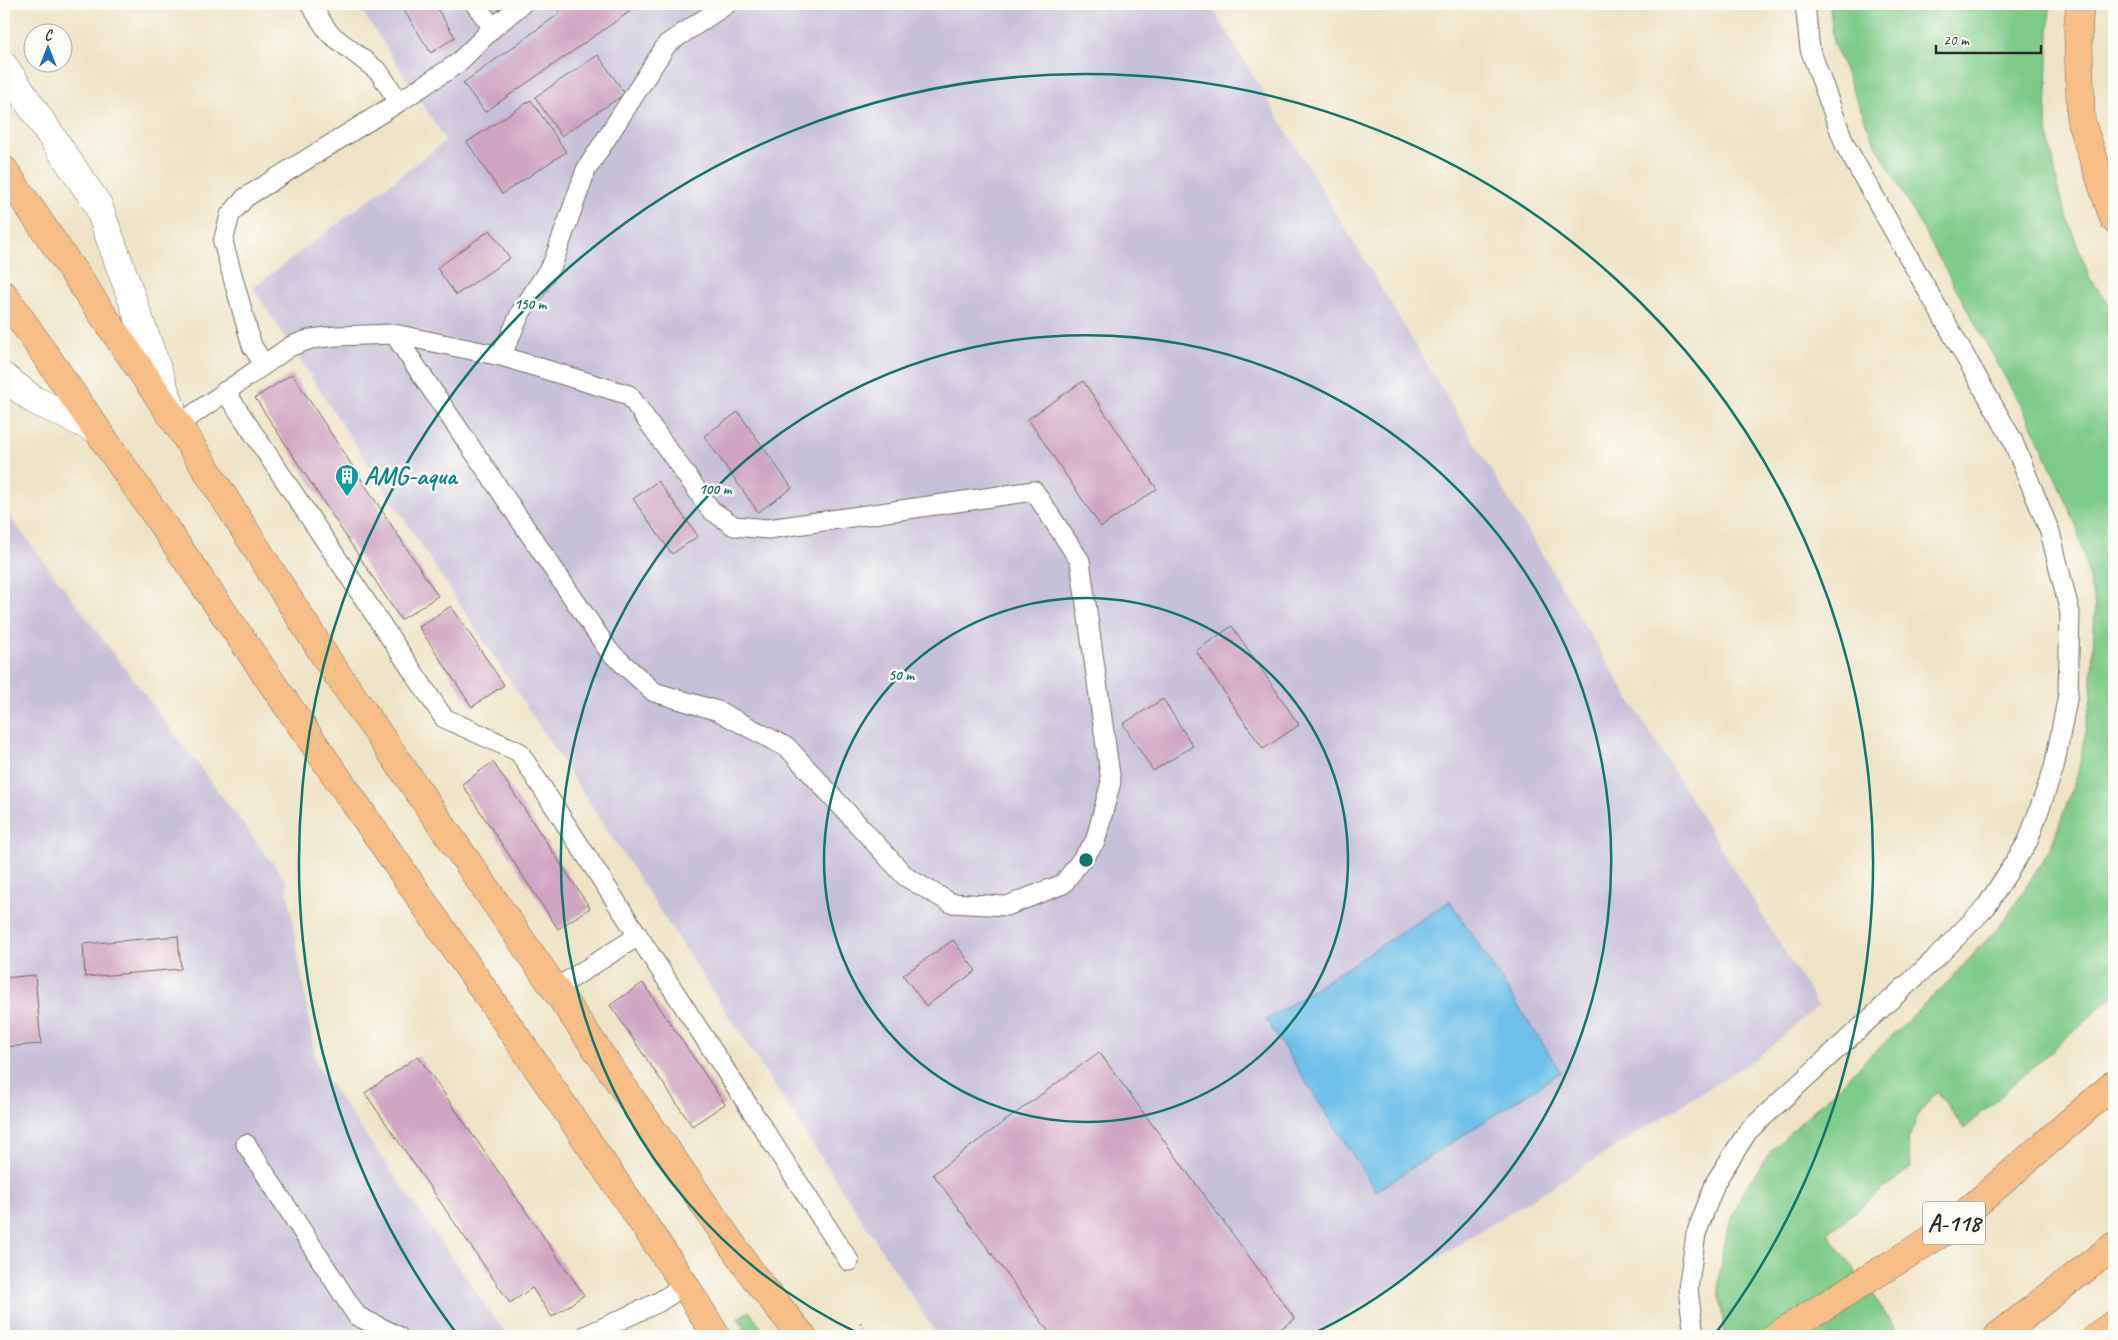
<svg xmlns="http://www.w3.org/2000/svg" width="2118" height="1340" font-family="Caveat,sans-serif">
	<rect width="100%" height="100%" fill="#fdfcf7"/>
	<filter id="ink" filterUnits="userSpaceOnUse"><feTurbulence type="fractalNoise" baseFrequency=".02" numOctaves="2"/><feDisplacementMap in="SourceGraphic" scale="10" xChannelSelector="R" yChannelSelector="G"/><feConvolveMatrix kernelMatrix="1 2 1 2 8 2 1 2 1" color-interpolation-filters="sRGB"/></filter>
	<filter id="wash" filterUnits="userSpaceOnUse"><feTurbulence type="fractalNoise" baseFrequency=".0096" numOctaves="4" result="noise"/><feDisplacementMap in="SourceGraphic" scale="20" xChannelSelector="R" yChannelSelector="G"/><feGaussianBlur stdDeviation="1.12" result="paint"/><feColorMatrix in="noise" values="0 0 0 0 0 0 0 0 0 0 0 0 0 0 0 0 0 1.4 0 .05"/><feComposite in="paint" operator="in"/></filter>
	<g filter="url(#wash)">
		<rect width="100%" height="100%" fill="#eee3c6"/>
		<path fill="#c7c0d9" d="M358,4H1210L1603,656L1818,1006L1757,1058L1313,1336H938L253,288L446,141Z
			M4,509L286,881L316,1064L507,1336H4Z"/>
		<path fill="#7eca88" stroke="#547a5a" d="M1830,4H2050L2046,120L2059,194L2090,279L2114,311V995L1964,1129L1937,1091L1919,1113L1908,1140L1911,1167L1828,1233L1901,1336H1725L1718,1282L1725,1237L1741,1195L1771,1151L1950,980L2006,919L2051,847L2078,773L2091,698L2095,606L2077,527L2035,431L1873,139L1833,42Z
			M749,1311L768,1336H749L738,1318Z"/>
		<path fill="#6ec0ea" stroke="#4c768a" d="M1450,901L1561,1072L1376,1191L1266,1020Z"/>
		<g id="blocks">
			<path fill="#d0a5c2" d="M400,4H434L455,37L431,53Z
				M553,4H632L635,8L485,112L463,83L560,13Z
				M598,55L625,94L561,136L535,97Z
				M531,100L566,152L502,194L467,142Z
				M490,230L510,258L456,295L437,268Z
				M292,374L438,596L401,620L255,398Z
				M1083,381L1157,489L1101,527L1028,419Z
				M738,412L792,488L758,512L704,436Z
				M658,481L698,536L672,554L633,499Z
				M451,606L504,685L472,707L419,627Z
				M1232,626L1299,725L1263,749L1196,651Z
				M1163,699L1193,746L1153,771L1123,724Z
				M493,762L590,908L558,929L462,784Z
				M178,936L181,969L85,977L83,944Z
				M953,940L976,971L926,1006L903,975Z
				M35,975L41,1044L4,1047V978Z
				M643,983L725,1104L692,1126L610,1005Z
				M1099,1052L1295,1319L1270,1336H1052L933,1174Z
				M418,1056L584,1295L552,1317L532,1288L510,1303L365,1093Z"/>
		</g>
	</g>
	<g filter="url(#ink)">
		<use href="#blocks" fill-opacity="0" stroke="#6f6b61" stroke-width="1"/>
		<g fill="none" stroke-linecap="round" stroke-linejoin="round">
			<g stroke="#6f6b61" stroke-width="21">
				<path id="lane" d="M310,4L329,33L379,72L399,102
					M475,4L493,28
					M501,356L521,312L553,263L586,170L667,44L727,4
					M264,364L252,346L223,242L230,215L246,197L399,102L458,63L493,28L522,4
					M225,391L444,718L519,752L849,1261
					M178,425L291,346L311,339L336,336L394,334L501,356L629,395L711,510L734,526L768,529L1034,491L1080,561L1111,782L1095,842L1063,884L1007,906L951,903L906,877L788,748L718,711L654,692L609,651L394,334
					M555,989L638,936
					M246,1144L357,1316L398,1336
					M585,1336L659,1302L685,1285
					M1694,1336L1688,1289L1696,1234L1716,1181L1748,1131L1936,958L1986,907L2028,841L2054,768L2068,694L2070,613L2050,532L2012,439L1845,145L1810,49L1805,4"/>
			</g>
			<g stroke="#6f6b61" stroke-width="29">
				<path id="street" d="M4,66L98,205L171,407
					M4,377L34,400L95,429"/>
			</g>
			<g stroke="#6f6b61" stroke-width="29">
				<path id="primary" d="M2080,4L2078,28L2081,122L2114,219
					M4,170L178,425L326,658L755,1278L802,1336
					M4,295L537,1067L685,1285L716,1336
					M2097,1336L2114,1324"/>
			</g>
			<g stroke="#6f6b61" stroke-width="29">
				<path id="highway" d="M1776,1336L1945,1231L2114,1084
					M1998,1336L2114,1246"/>
			</g>
			<path stroke="#6f6b61" stroke-width="3" stroke-dasharray="1 4" stroke-linecap="butt" d="M860,1323L871,1336"/>
			<use href="#lane" stroke="#fff" stroke-width="19"/>
			<use href="#street" stroke="#fff" stroke-width="28"/>
			<use href="#primary" stroke="#f7be87" stroke-width="28"/>
			<use href="#highway" stroke="#f7be87" stroke-width="28"/>
		</g>
	</g>
	<g fill="none" stroke="#0f766e" stroke-width="2.5">
		<circle cx="1086" cy="860" r="262"/>
		<path d="M864 1336A525 525 0 1 1 1308 1336"/>
		<path d="M457 1334A787 787 0 1 1 1715 1334"/>
	</g>
	<defs>
		<g id="building-pin" transform="scale(1.25)"><path d="M0 17L-7.5 6A9.5 9.5 0 1 1 7.5 6Z" fill="#0f9aa8" stroke="#fdfcf7"/><path d="M-4-6H4V6H1V3H-1V6H-4ZM-2.5-4.3h1.7v1.8h-1.7ZM.8-4.3h1.7v1.8H.8ZM-2.5-1h1.7V.8h-1.7ZM.8-1h1.7V.8H.8Z" fill="#fff"/></g>
	</defs>
	<g fill-rule="evenodd">
		<use href="#building-pin" x="347" y="476"/>
	</g>
	<g text-anchor="middle" dominant-baseline="central" stroke-width="5" stroke-linejoin="round" paint-order="stroke">
		<rect fill="#fdfcf7" stroke="#6a6a68" stroke-width="1" x="1923" y="1201.5" width="62" height="43" rx="4"/>
		<g font-size="24" font-weight="bold" fill="#2b2b2b">
			<text x="1954" y="1223">А-118</text>
		</g>
		<g font-size="25" font-weight="bold" fill="#0d838f" stroke="#fdfcf7" text-anchor="start">
			<text x="364" y="476">AMG-aqua</text>
		</g>
	</g>
	<circle cx="1086" cy="860" r="8" fill="#0f766e" stroke="#fdfcf7" stroke-width="2.5"/>
	<g font-size="15" text-anchor="middle" font-weight="bold" fill="#0f766e" stroke="#fdfcf7" stroke-width="5" stroke-linejoin="round" paint-order="stroke">
		<text x="530" y="309">150 m</text>
		<text x="715" y="494">100 m</text>
		<text x="901" y="680">50 m</text>
	</g>
	<rect width="2118" height="1340" fill="none" stroke="#fdfcf7" stroke-width="20"/>
	<g transform="translate(48 48)"><circle r="24" fill="#fdfcf7" stroke="#a9a8a5"/>
	<path d="M0-4L9 19L0 12L-9 19Z" fill="#1f6fb2"/>
	<text y="-8" font-size="14" font-weight="bold" text-anchor="middle" fill="#2b2b2b">С</text>
	</g>
	<path d="M1936 45v8h105v-8" fill="none" stroke="#2b2b2b" stroke-width="2.5"/>
	<text x="1943" y="45" font-size="15" fill="#2b2b2b" stroke="#fdfcf7" stroke-width="4" paint-order="stroke">20 m</text>
</svg>
